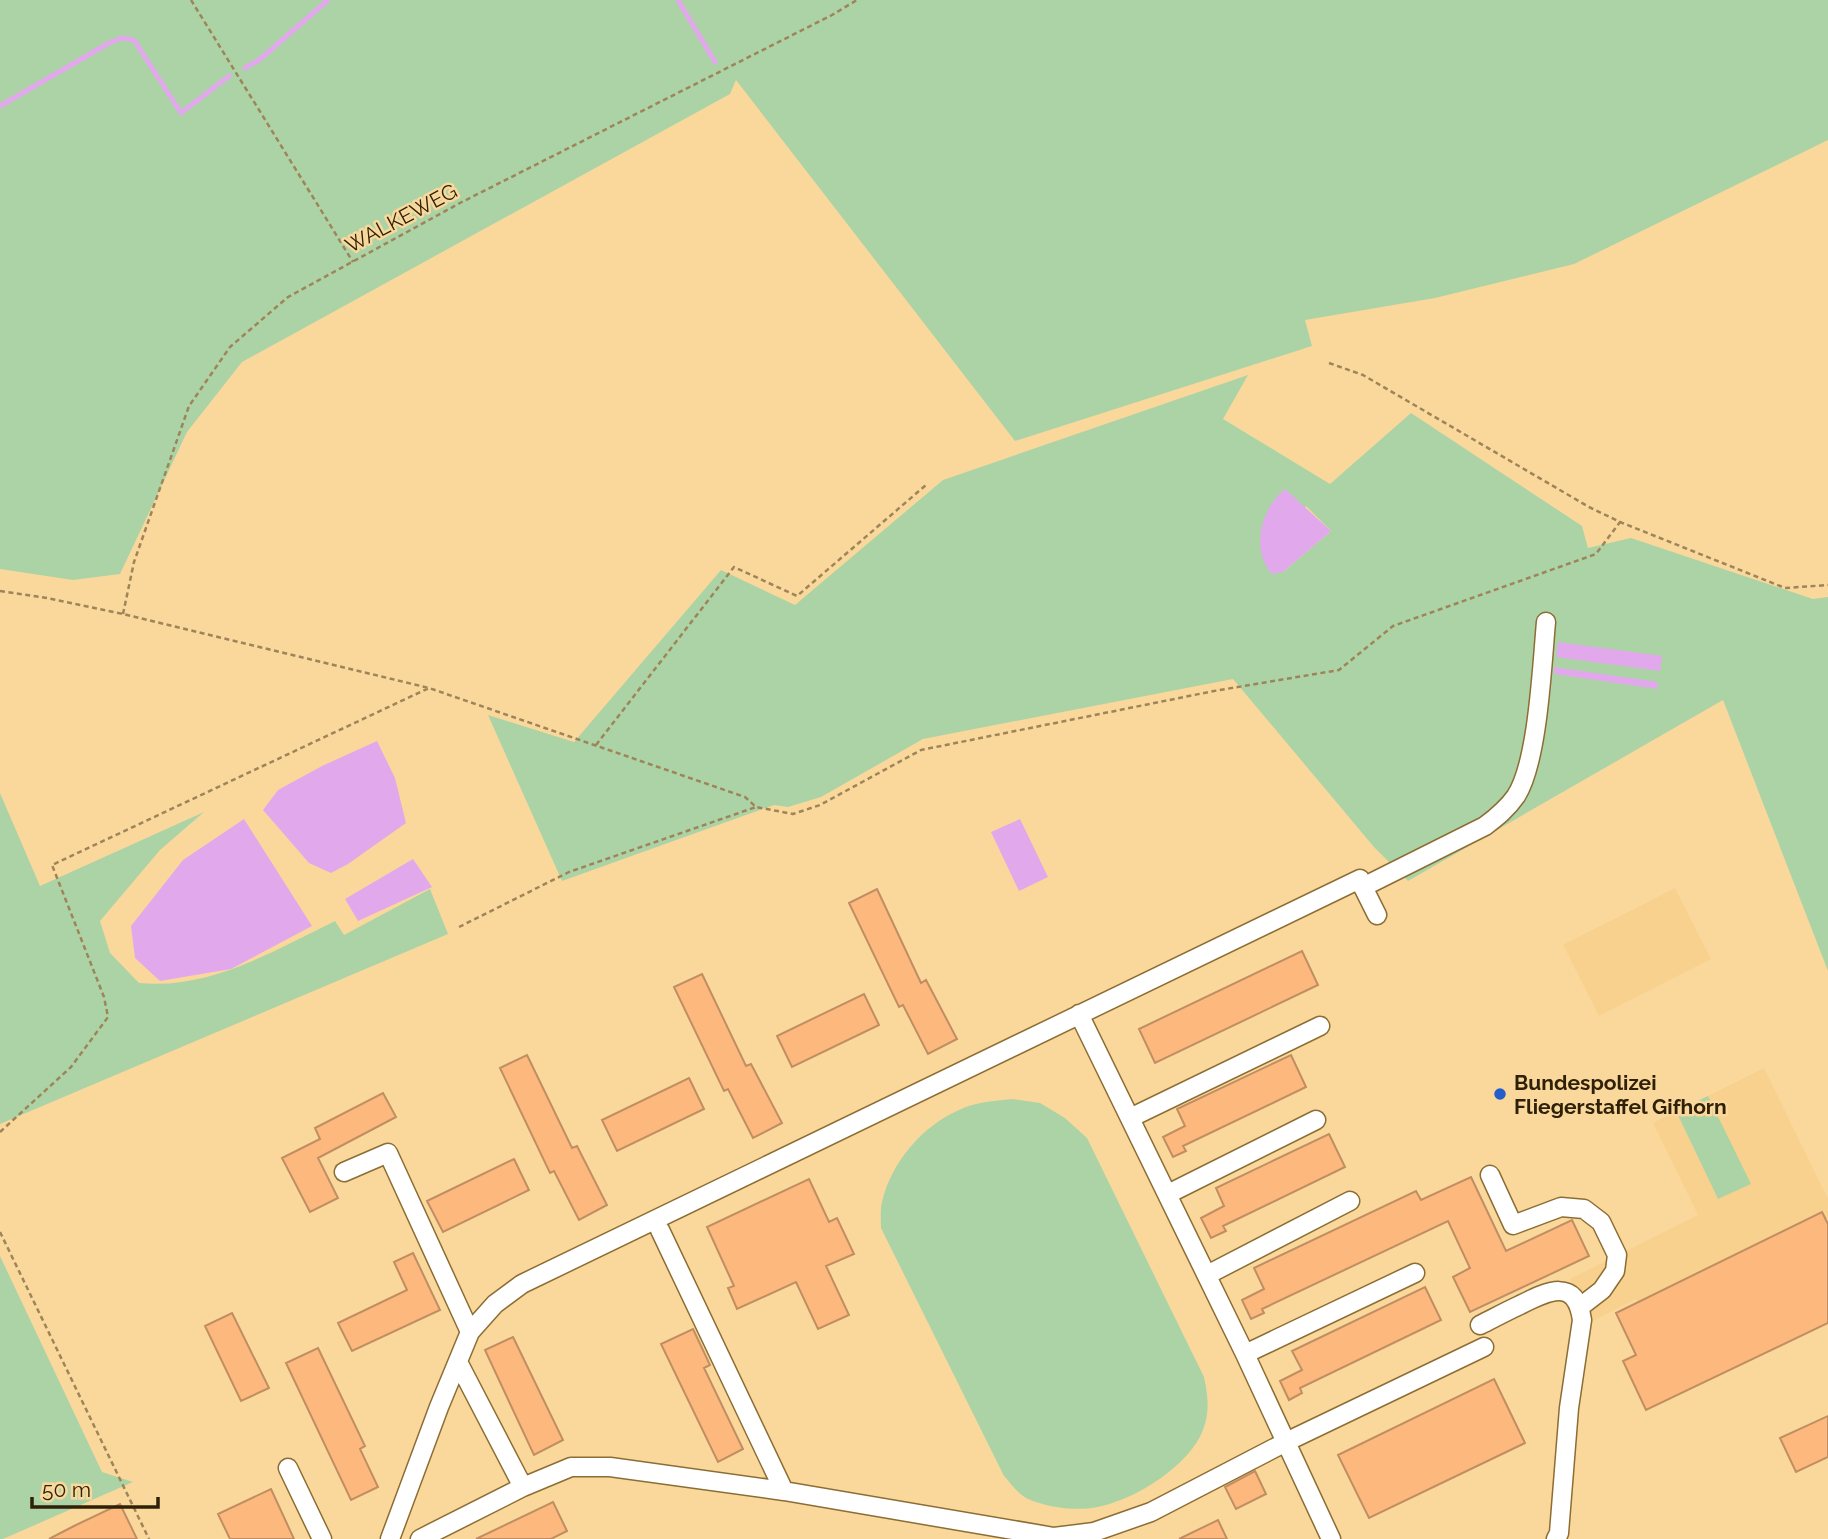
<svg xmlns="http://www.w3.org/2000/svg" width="1828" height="1539" font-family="Raleway,sans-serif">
	<rect width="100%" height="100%" fill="#fad89c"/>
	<path fill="#f7d18d" d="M1675,888L1711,959L1599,1016L1563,945Z
		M1764,1068L1828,1199V1218L1826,1219L1822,1213L1638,1303L1636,1299L1591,1322L1570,1279L1698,1215L1653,1123L1676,1111L1718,1199L1750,1184L1708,1096Z"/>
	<path fill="#acd3a6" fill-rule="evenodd" d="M0,0H1828V140L1574,264L1435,298L1305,320L1312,346L1015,441L736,80L730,94L242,362L187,432L120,574L73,580L0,569Z
		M1248,375L1223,419L1330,484L1411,413L1582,526L1588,548L1631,538L1813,599L1828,597V971L1723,700L1408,881L1374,847L1233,679L923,739L821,797L788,807L774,805L562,881L488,715L574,742L721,570L795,605L943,480ZM1306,506L1331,531L1283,572Z
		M0,793L40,886L204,812L160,850L100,921L110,953L139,983C210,990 273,951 335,921L344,935L430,889L448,934L0,1124Z
		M1708,1096L1751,1184L1718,1199L1676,1111Z
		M1012,1099L1040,1103L1065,1118L1087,1138L1204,1377C1208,1396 1210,1412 1203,1430C1190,1465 1137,1498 1102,1506C1079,1512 1049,1508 1028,1499C1019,1495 1011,1484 1004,1476L881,1228C881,1220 880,1210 882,1202C891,1163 922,1126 959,1110C975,1102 994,1101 1012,1099Z
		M0,1256L102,1472L133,1482L3,1539H0Z"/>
	<path fill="#e1a9eb" d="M1285,489L1331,531L1283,572L1272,574C1250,550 1261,508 1285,489Z
		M1558,642L1662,656L1660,671L1556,657Z
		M1554,667L1658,682L1657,689L1554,674Z
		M377,741L395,778L406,823L348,864L331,873L309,863L263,810L278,790L322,766Z
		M244,819L312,926L231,969L160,981L135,958L131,926L183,860Z
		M1020,819L1048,877L1019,891L991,832Z
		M413,859L432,887L358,921L345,899Z"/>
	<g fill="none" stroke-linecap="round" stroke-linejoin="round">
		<path stroke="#e1a9eb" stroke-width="5" d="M678,0L715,62
			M245,68L259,60L328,0
			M0,106L109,43L122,38L134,40L181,113L229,76"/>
	</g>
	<path fill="#fdb97d" stroke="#c08e62" stroke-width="2" d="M877,889L921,983L926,980L957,1039L928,1054L903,1005L899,1007L849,903Z
		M1302,951L1318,985L1155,1063L1139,1029Z
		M702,974L746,1066L751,1064L782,1123L753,1138L728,1089L724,1091L674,987Z
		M864,994L879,1025L792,1067L777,1036Z
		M527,1055L572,1148L577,1146L607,1205L579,1220L554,1171L550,1173L500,1068Z
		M1291,1055L1306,1087L1183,1146L1186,1151L1173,1157L1163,1137L1185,1126L1177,1109Z
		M689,1078L704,1109L617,1151L602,1120Z
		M383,1093L396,1117L318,1158L338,1198L310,1212L282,1158L320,1139L315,1128Z
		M1329,1134L1345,1167L1223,1226L1226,1231L1211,1238L1201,1218L1224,1206L1216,1188Z
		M514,1159L529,1190L443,1232L427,1201Z
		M1471,1177L1506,1251L1572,1220L1589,1256L1470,1312L1453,1277L1470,1268L1448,1221L1262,1309L1264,1313L1251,1319L1242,1300L1264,1289L1254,1268L1416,1191L1421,1200Z
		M809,1179L829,1222L837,1218L854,1254L826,1266L849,1315L818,1329L796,1282L737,1309L728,1288L734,1286L707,1227Z
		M1822,1212L1828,1224V1323L1646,1410L1623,1361L1636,1355L1616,1313Z
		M413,1253L440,1310L352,1351L338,1323L407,1290L394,1262Z
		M1425,1287L1441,1320L1300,1388L1302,1393L1289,1400L1280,1381L1302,1370L1292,1351Z
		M232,1313L269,1388L241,1401L205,1326Z
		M693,1329L710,1365L704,1368L743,1449L718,1462L661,1344Z
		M513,1337L563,1440L534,1455L485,1350Z
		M318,1348L365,1446L360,1449L378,1487L351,1500L286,1363Z
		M1494,1379L1525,1443L1369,1518L1338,1455Z
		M1828,1416V1457L1796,1472L1780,1438Z
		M1255,1471L1266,1494L1236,1509L1225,1487Z
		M271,1489L294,1539H230L218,1514Z
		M553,1502L567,1531L551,1539H476Z
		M120,1504L137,1539H49L74,1526Z
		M1218,1520L1227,1539H1179Z"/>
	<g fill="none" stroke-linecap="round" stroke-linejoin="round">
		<g stroke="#8c6d33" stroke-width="21">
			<path id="minor" d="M1363,887L1377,915
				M1079,1014L1245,1354L1331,1539
				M1130,1118L1320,1026
				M344,1172L388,1153L470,1332
				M1490,1175L1513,1225L1561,1207L1584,1209L1601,1222L1617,1255L1615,1271L1602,1290L1580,1307
				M1168,1194L1316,1120
				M660,1230L784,1491
				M1207,1275L1350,1201
				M1480,1325C1494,1318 1507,1311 1520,1305C1548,1291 1576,1277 1582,1320L1569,1408L1559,1533L1556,1539
				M1245,1354L1415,1273
				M458,1362L523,1487
				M288,1468L322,1539
				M390,1539L439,1407L470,1332L495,1304L522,1284L1360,879L1363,887L1485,826C1497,817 1507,809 1516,796C1538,762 1542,665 1546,622
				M420,1539L523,1487L571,1467H610L784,1491L1054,1537L1094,1532L1151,1512L1286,1442L1484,1347"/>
		</g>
		<path stroke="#9e8559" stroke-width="2.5" stroke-dasharray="5 3.5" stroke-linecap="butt" d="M191,0L353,262
			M1329,363L1363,375L1589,507L1620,522L1785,588L1828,585
			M0,591L47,598L123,614L429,688L745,797L756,807L793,814L820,805L921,750L1214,691L1339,670L1393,626L1596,554L1620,522
			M123,614L134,562L189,406L230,347L288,297L460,203L832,15L857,0
			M596,745L734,567L797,596L926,485
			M459,927L569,872L756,807
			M0,1132L71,1067L108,1017L104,997L52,865L429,688
			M0,1232L149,1539"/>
		<use href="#minor" stroke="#fff" stroke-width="18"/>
	</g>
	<circle fill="#235ecb" stroke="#fad89c" stroke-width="2.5" cx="1500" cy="1094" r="7"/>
	<g text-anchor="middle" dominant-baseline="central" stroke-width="5" stroke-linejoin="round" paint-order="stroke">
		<g font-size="21" fill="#2e2108" stroke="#fad89c">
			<text transform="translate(401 218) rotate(-28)">WALKEWEG</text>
		</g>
		<g font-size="21" font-weight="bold" fill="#2e2108" stroke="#fad89c" text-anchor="start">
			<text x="1514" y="1082">Bundespolizei<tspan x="1514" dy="24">Fliegerstaffel Gifhorn</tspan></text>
		</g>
	</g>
	<path d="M32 1497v10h126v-10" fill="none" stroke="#2e2108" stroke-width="3.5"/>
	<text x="42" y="1497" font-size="21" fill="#2e2108" stroke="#fad89c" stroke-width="5" paint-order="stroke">50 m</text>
</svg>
